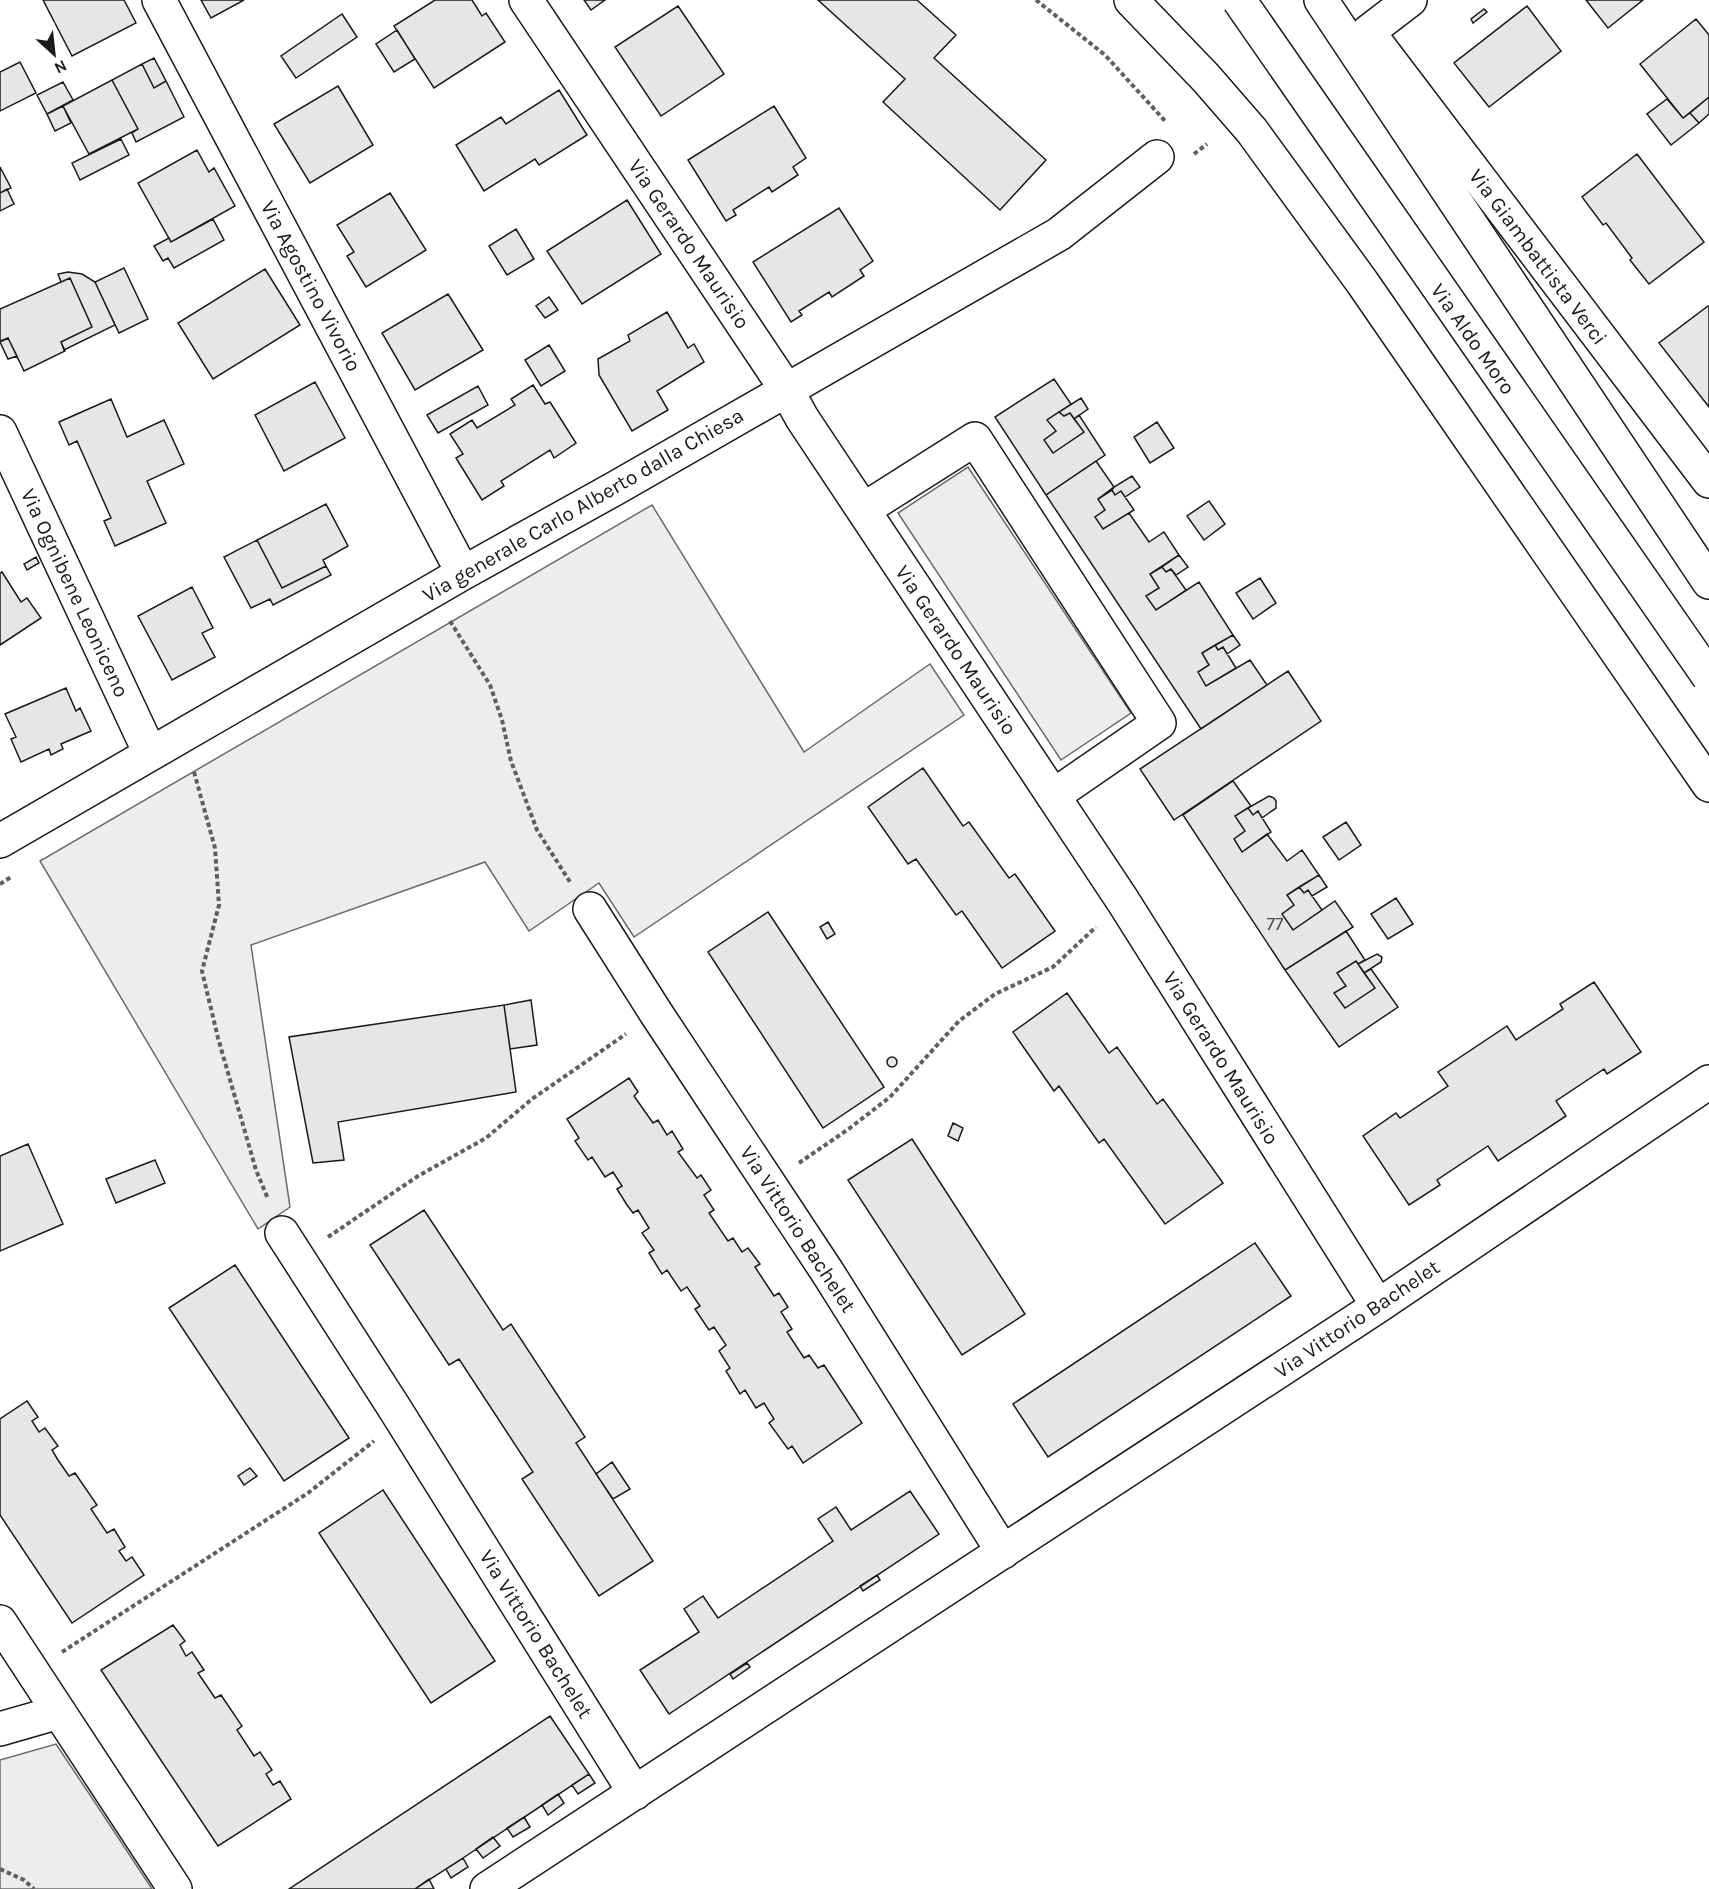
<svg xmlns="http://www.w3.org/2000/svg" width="1709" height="1889" font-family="Karla,sans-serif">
	<rect width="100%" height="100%" fill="#fff"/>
	<path fill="#ededed" stroke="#6a6a6a" stroke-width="1.5" d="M968,467L1131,713L1061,760L898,513Z
		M652,505L804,752L930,664L964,715L634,937L599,883L529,931L485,862L251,945L290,1207L258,1229L40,861Z
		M56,1744L96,1804L152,1889H0V1760Z"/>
	<path fill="#e6e6e6" stroke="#1a1a1a" stroke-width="1.5" d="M43,0H124L136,23L72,56Z
		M201,0H244L211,18Z
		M435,0H472L482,16L486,13L505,42L434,88L394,26Z
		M584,0H605L591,10Z
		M818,0H917L956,35L934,58L1046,160L1000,210L883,102L905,79Z
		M1586,0H1643L1608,28Z
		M678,6L724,74L661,116L615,47Z
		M1527,6L1561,51L1489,107L1454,63Z
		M1484,9L1487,12L1473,23L1471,19Z
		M342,14L357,37L296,78L281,56Z
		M1696,19L1709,35V97L1683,118L1640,64Z
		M397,30L415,59L394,72L376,44Z
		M154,58L166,81L154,88L142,64Z
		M20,62L36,93L0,111V72Z
		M142,64L154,88L166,81L184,117L136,142L132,133L138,129L112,80Z
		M112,80L138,129L89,154L63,106Z
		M63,82L73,100L47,114L37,95Z
		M338,86L373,145L310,183L274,124Z
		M559,90L587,135L539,165L535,159L484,191L456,145L501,117L506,124Z
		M1709,97V114L1699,123L1690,113Z
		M1667,99L1683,118L1690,113L1699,123L1671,145L1647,114Z
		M63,106L71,123L55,131L47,114Z
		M774,106L806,158L793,167L798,175L772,192L769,187L733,210L736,215L726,221L688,160Z
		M121,139L129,155L80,180L72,163Z
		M197,150L209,172L214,168L235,206L171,242L138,183Z
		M1637,154L1704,242L1649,284L1630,260L1632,258L1606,223L1603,225L1582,197Z
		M0,167L11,188L0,193Z
		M7,189L14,204L0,211V193Z
		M390,193L426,250L366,287L347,256L354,252L337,225Z
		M627,200L661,254L582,304L547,251Z
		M839,208L873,261L860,270L864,276L832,297L829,292L799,311L802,315L791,322L753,262Z
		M213,219L224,240L174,268L168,258L163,261L154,246L169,238L171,242Z
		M516,229L534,259L507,275L489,246Z
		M124,268L148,319L119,333L95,282Z
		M265,269L300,325L213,379L178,323Z
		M68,272L82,274L95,282L115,325L64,350L61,342L92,327L70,278L61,282L58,274Z
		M70,278L92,327L61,342L65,351L24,371L8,338L0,341V309Z
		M448,294L483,350L415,390L382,333Z
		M549,297L558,310L545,318L536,306Z
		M1708,306L1709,307V407L1659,343Z
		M667,312L688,348L694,344L704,362L657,391L668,410L632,431L599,375L598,359L630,341L628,335Z
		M8,338L17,356L8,359L0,342Z
		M549,345L565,371L541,386L525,360Z
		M1054,379L1071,404L1047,420L1056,431L1044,440L1053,453L1084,432L1074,419L1079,415L1105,455L1046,495L995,417Z
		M315,382L345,438L284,471L255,415Z
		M533,385L545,404L550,402L576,443L554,458L550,450L501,481L504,486L482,500L456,458L463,454L450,434L472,420L477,428L515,405L511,399Z
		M478,386L488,405L438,433L427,415Z
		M1081,398L1088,409L1074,419L1070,413L1064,416L1059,412Z
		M111,399L127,437L164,420L184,464L147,481L166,523L115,546L104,521L111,518L77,441L69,445L59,422Z
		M1059,412L1064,416L1070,413L1084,432L1053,453L1044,440L1056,431L1047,420Z
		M1157,422L1174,448L1150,463L1134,437Z
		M1096,461L1114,487L1098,499L1105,510L1095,517L1103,529L1129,513L1149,542L1164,532L1179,555L1150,574L1159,588L1146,596L1156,610L1199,582L1233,635L1202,653L1209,665L1198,672L1206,686L1250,660L1267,685L1201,729L1046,495Z
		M1132,476L1140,487L1125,497L1121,491L1115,495L1112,490L1114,487Z
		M1112,490L1115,495L1121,491L1134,510L1103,529L1095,517L1105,510L1098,499Z
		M1209,501L1225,524L1204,540L1187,516Z
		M326,504L348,546L323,560L326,566L282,588L257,540Z
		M257,540L282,588L326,566L331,575L273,605L270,599L251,608L224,557Z
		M1179,555L1188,567L1176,575L1171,569L1166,572L1162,567Z
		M36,557L39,563L27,570L24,564Z
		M1162,567L1166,572L1171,569L1186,590L1156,610L1146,596L1159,588L1150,574Z
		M2,572L21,602L27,598L41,618L0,645V573Z
		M1260,578L1276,603L1253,619L1236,593Z
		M192,587L213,628L202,633L215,657L172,680L138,616Z
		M1233,635L1240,645L1227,654L1223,647L1218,650L1215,645Z
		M1215,645L1218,650L1223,647L1236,668L1206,686L1198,672L1209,665L1202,653Z
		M1288,671L1321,721L1174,820L1140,769Z
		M66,688L76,711L80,708L91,731L61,744L63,749L51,755L49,749L21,762L11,739L16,737L5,714Z
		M923,768L963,826L969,822L1009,878L1015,874L1055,931L1002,968L962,911L956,915L916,859L908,864L868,807Z
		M1233,781L1251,806L1235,816L1245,831L1234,839L1242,852L1267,834L1287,861L1302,850L1319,875L1287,895L1294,905L1282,914L1293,930L1335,901L1353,927L1285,970L1183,815Z
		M1269,796L1274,798L1276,801V808L1262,818L1258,811L1253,815L1248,808Z
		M1248,808L1253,815L1258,811L1271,832L1242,852L1234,839L1245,831L1235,816Z
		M1346,822L1361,845L1339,860L1323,837Z
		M1319,875L1327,887L1312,896L1308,890L1304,893L1299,887Z
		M1299,887L1304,893L1308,890L1322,910L1293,930L1282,914L1294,905L1287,895Z
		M1396,898L1413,924L1388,939L1371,914Z
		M768,912L884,1087L823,1128L708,952Z
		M828,922L835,934L827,939L820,927Z
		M1346,931L1365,960L1358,964L1356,961L1337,973L1346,986L1334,993L1345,1008L1375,988L1364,973L1371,969L1398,1007L1339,1047L1285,970Z
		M1377,954L1382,957L1381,962L1364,973L1358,964Z
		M1356,961L1375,988L1345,1008L1334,993L1346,986L1337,973Z
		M1594,982L1641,1052L1607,1074L1604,1069L1556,1101L1566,1116L1498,1161L1488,1146L1437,1180L1440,1185L1409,1205L1363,1136L1396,1113L1400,1118L1448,1086L1438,1072L1507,1026L1516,1040L1563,1009L1560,1004Z
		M1067,993L1109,1053L1117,1047L1157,1104L1163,1099L1223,1183L1165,1224L1104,1139L1099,1143L1059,1086L1054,1091L1013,1032Z
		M531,1000L537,1045L510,1049L504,1005Z
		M504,1005L516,1092L338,1122L344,1160L313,1163L289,1037Z
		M887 1062a5 5 0 1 1 10 0a5 5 0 1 1-10 0Z
		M629,1078L638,1092L634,1096L653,1123L658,1120L667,1135L672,1131L683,1149L678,1152L697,1178L701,1175L711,1190L704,1195L714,1210L709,1213L728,1241L733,1238L742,1252L748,1248L760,1264L755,1267L774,1296L779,1293L788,1307L781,1312L792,1329L787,1332L804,1358L809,1355L818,1368L824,1365L862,1423L803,1463L792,1446L788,1449L769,1423L774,1419L764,1403L756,1408L745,1390L740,1394L726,1371L730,1368L719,1351L726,1345L714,1327L709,1330L695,1309L700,1306L687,1287L681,1291L667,1270L662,1274L649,1253L654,1250L642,1233L649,1228L638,1210L633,1213L627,1205L617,1189L622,1186L613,1172L605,1177L592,1157L588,1160L575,1141L579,1138L567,1119Z
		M953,1123L963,1128L958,1141L948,1136Z
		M912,1139L1025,1314L962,1355L848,1180Z
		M28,1144L63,1224L0,1251V1156Z
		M155,1160L165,1183L116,1203L106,1179Z
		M424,1210L503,1330L511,1324L585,1437L576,1443L653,1561L599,1596L522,1479L533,1472L459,1359L449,1365L370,1245Z
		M1255,1243L1291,1296L1048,1457L1013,1404Z
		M235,1265L349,1438L284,1481L169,1308Z
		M27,1401L38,1417L32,1421L39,1432L45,1428L58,1446L52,1450L58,1460L69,1476L75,1473L97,1505L91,1509L107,1533L114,1529L125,1547L119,1551L126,1561L132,1557L144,1575L72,1623L0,1515V1419Z
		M612,1462L630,1489L613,1499L596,1474Z
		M250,1468L257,1476L244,1485L238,1476Z
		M383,1490L495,1661L431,1703L319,1533Z
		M910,1491L939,1534L669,1714L640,1670L699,1632L684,1609L703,1596L718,1618L833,1541L818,1519L836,1507L851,1530Z
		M877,1575L880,1580L863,1591L860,1586Z
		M173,1625L185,1641L180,1645L186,1656L192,1652L204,1670L198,1673L215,1698L221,1695L242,1726L237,1730L254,1756L260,1752L272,1770L266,1774L273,1785L280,1781L291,1799L218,1846L101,1670Z
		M747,1663L750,1667L733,1679L730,1674Z
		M550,1716L589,1774L463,1858L415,1889H289Z
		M589,1774L595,1783L578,1794L572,1785Z
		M558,1794L564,1803L548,1815L542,1805Z
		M524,1817L530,1827L513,1837L507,1828Z
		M493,1837L500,1846L483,1858L476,1849Z
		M463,1858L468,1867L451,1878L446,1869Z
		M429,1879L434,1889H415Z"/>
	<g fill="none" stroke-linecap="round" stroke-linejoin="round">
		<g stroke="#1a1a1a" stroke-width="36">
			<path id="minor" d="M159,0L463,573
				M526,0L786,389L802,418L1123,901L1378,1306
				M1410,0L1368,32L1709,481
				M0,432L150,753
				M863,510L975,439L1159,723L1053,796
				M0,841L463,573L614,489L1059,234L1157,157
				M590,909L656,1013L828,1273L1003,1552
				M282,1233L395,1409L635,1793
				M0,1622L59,1712
				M0,1729L59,1712L175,1889
				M487,1889L1378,1306L1709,1082"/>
		</g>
		<g stroke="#1a1a1a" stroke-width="36">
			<path id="major" d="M1131,0L1206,78L1252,131L1362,282L1709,785
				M1321,0L1709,582"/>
		</g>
		<path stroke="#5f5f5f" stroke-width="4" stroke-dasharray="4.5 3" stroke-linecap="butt" d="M1036,0L1105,55L1166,122
			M1194,154L1207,144
			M450,621L490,685L502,720L511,761L537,830L570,882
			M194,772L215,848L219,905L202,971L218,1038L256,1170L268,1199
			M0,884L11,877
			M799,1163L850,1128L890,1097L959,1021L995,994L1053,967L1096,927
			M328,1237L418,1176L486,1138L532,1099L626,1034
			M62,1652L308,1493L374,1441
			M0,1869L24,1880L34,1889"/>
		<use href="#minor" stroke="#fff" stroke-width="33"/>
		<use href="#major" stroke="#fff" stroke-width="33"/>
		<g stroke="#1a1a1a" stroke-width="36" stroke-linecap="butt">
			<path id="major-bridge" d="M1239,0L1709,677"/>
		</g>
		<use href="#major-bridge" stroke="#fff" stroke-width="33"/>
	</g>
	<g text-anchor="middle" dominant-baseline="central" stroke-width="4.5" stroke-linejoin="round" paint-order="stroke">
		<g font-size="18" fill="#4d4d4d">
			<text x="1275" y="924">77</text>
		</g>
		<g font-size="21" fill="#1a1a1a" stroke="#fff">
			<text transform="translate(689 244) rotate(56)">Via Gerardo Maurisio</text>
			<text transform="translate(1538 257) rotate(53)">Via Giambattista Verci</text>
			<text transform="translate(311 286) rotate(62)">Via Agostino Vivorio</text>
			<text transform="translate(1473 339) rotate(55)">Via Aldo Moro</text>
			<text transform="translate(583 505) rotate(-30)">Via generale Carlo Alberto dalla Chiesa</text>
			<text transform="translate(75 593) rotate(65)">Via Ognibene Leoniceno</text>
			<text transform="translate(956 650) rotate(56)">Via Gerardo Maurisio</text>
			<text transform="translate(1221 1058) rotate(58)">Via Gerardo Maurisio</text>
			<text transform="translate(798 1229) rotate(57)">Via Vittorio Bachelet</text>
			<text transform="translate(1357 1319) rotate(-34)">Via Vittorio Bachelet</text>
			<text transform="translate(536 1634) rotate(58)">Via Vittorio Bachelet</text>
		</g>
	</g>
	<g transform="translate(54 54) rotate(153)" stroke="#ffffff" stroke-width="4.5" paint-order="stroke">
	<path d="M0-4.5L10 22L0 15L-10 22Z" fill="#1a1a1a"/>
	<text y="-9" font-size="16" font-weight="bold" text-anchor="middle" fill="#1a1a1a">N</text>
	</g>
</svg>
